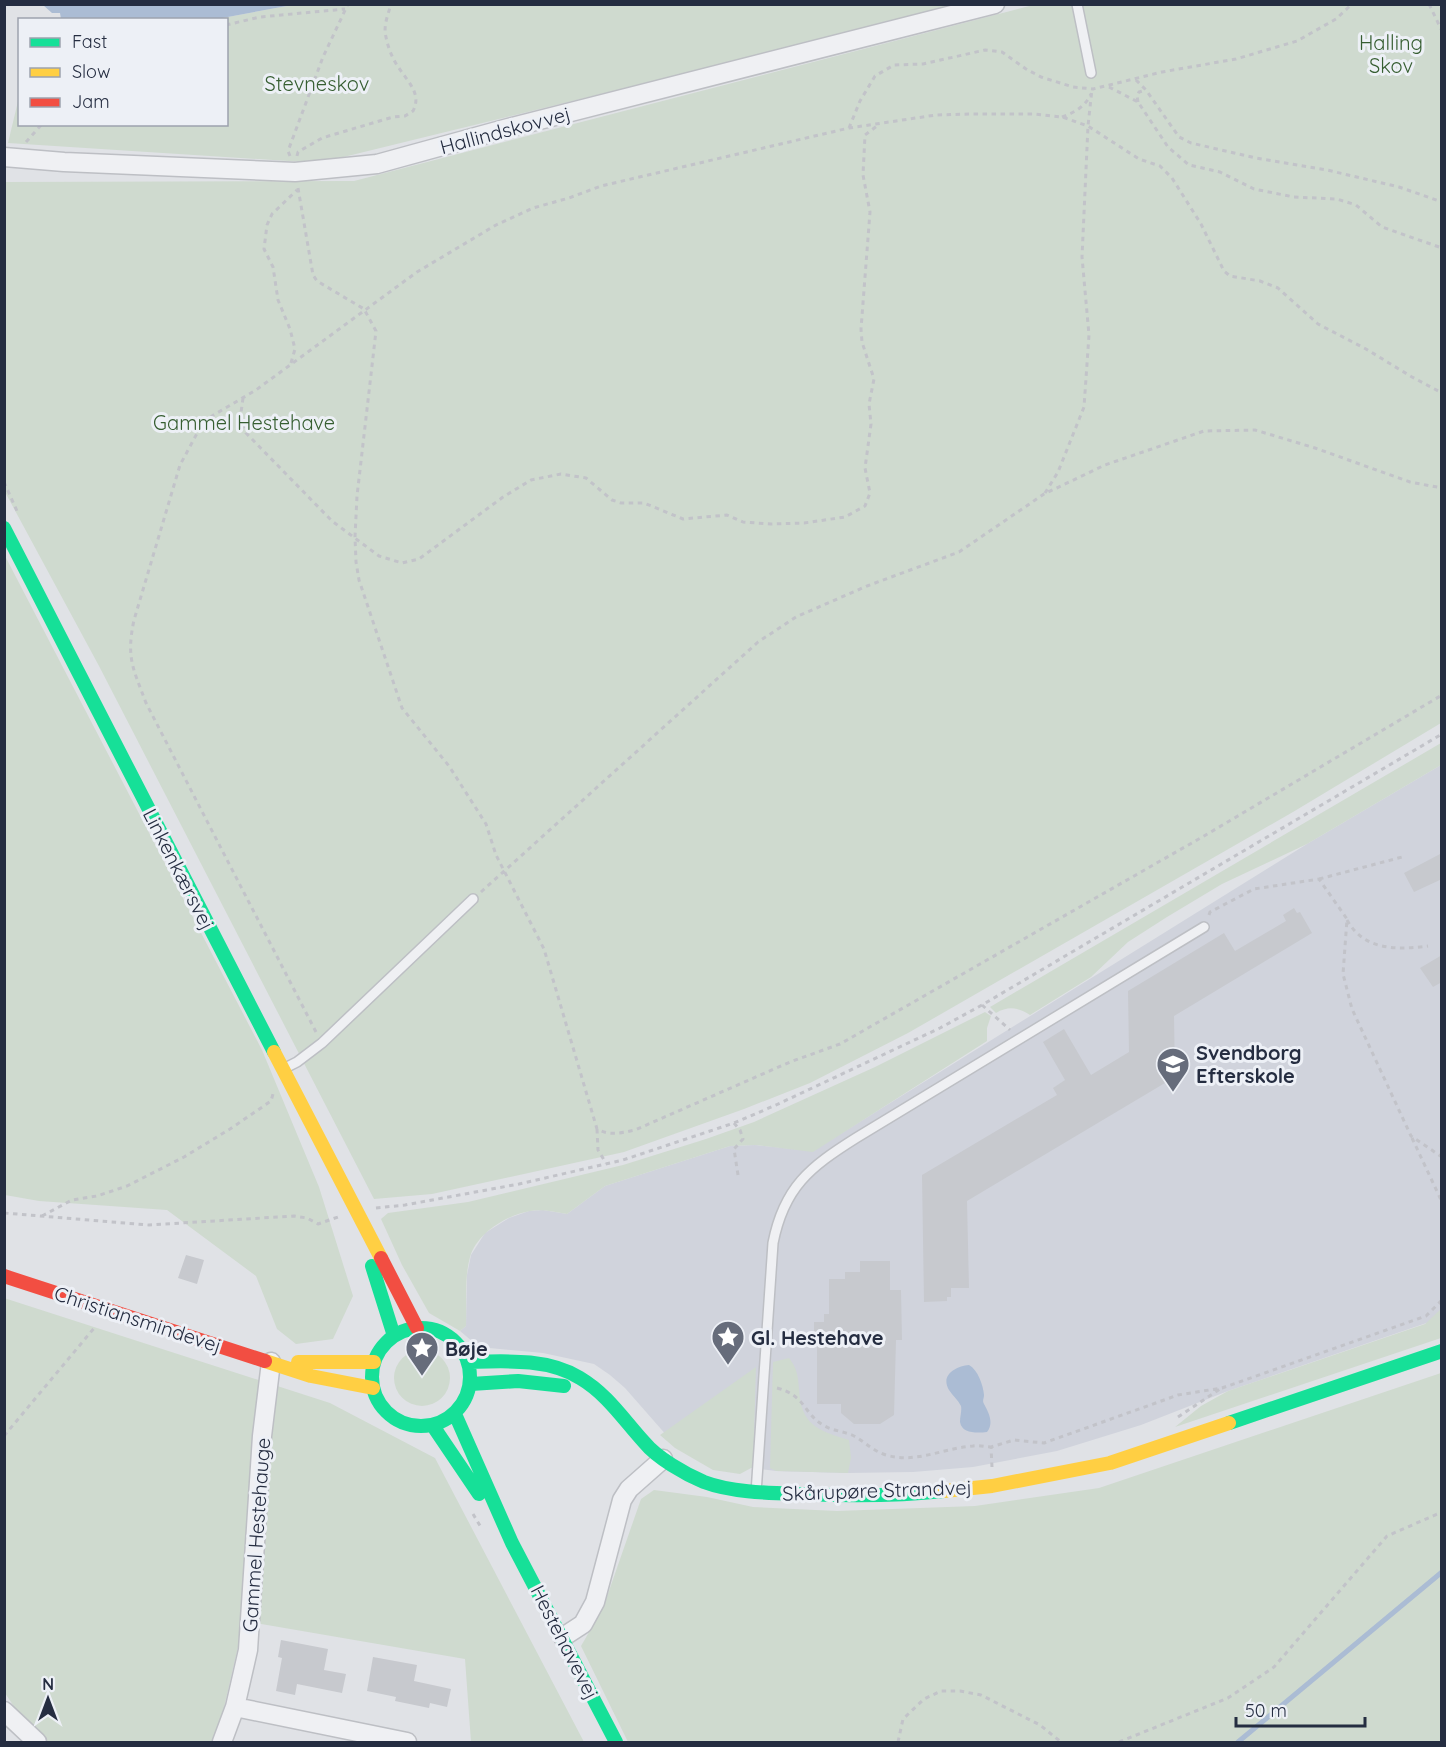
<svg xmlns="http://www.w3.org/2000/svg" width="1446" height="1747" font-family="Quicksand,sans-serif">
	<rect width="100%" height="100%" fill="#e0e2e6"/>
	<path fill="#d0d3dc" d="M1441,765V1318L1228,1391L1141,1425L1057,1451L973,1467L913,1472L848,1473L776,1471L703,1462L668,1437L625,1388L610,1375L594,1364L543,1353L479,1347L460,1331L466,1326L467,1275L471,1255L485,1233L509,1218L529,1211L543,1210L567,1214L605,1186L730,1146L755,1145L813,1151L1307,844Z"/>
	<path fill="#cfdacf" d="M292,5H964L319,163L8,143L19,97L20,124H226V20L217,19Z
		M1033,5H1441V723L1293,812L908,1033L810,1083L744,1109L624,1152L432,1194L374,1199L99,666L5,492L4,182L354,181Z
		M4,554L262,1050L319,1187L353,1296L333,1339L296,1344L277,1329L256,1276L167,1210L39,1201L5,1195Z
		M1441,743V765L1307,844L1222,884L1167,917L1128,942L1091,977L1030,1015C1018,1007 1008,1006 996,1013L990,1007Z
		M985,1012L991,1016L987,1028V1041L813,1152L756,1145L730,1146L605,1186L567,1214C555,1212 542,1209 530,1211C507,1215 477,1233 470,1257C464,1279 467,1303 466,1326L460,1331L429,1313L402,1265L381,1219L388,1213L468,1202L623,1165L706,1139L754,1122L875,1067Z
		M4,1298L330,1403L435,1458L584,1742H471L465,1659L244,1621L216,1742H45L19,1714L5,1693Z
		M1441,1309V1338L1175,1427L1201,1406L1228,1391L1425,1324Z
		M394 1378a28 28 0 1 1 56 0a28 28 0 1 1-56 0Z
		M789,1358C797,1368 798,1376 799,1389C801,1425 817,1430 849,1440L851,1458L848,1473L776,1471L770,1468L773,1362Z
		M756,1367L753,1467L740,1474L713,1470L675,1448L660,1435Z
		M1441,1373V1742H628L581,1646L603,1608L641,1499L654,1490L707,1497L753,1507L837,1511L975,1506L1099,1488Z"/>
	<path fill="#abbcd4" d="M43,5H292L217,19H61L60,13H52Z
		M969,1365C978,1370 983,1385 984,1395C984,1399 982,1400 984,1404C989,1413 994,1423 987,1432C977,1433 962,1434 960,1422C960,1416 962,1411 961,1406C958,1400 953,1396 949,1390C940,1375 956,1366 969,1365Z"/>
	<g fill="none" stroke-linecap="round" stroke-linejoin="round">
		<path stroke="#abbcd4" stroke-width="5" d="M1238,1742L1442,1572"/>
	</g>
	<path fill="#c7c9ce" d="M1442,853V879L1414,892L1404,873Z
		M1294,908L1297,913L1300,912L1312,933L1174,1016L1175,1077L967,1201L969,1288H951V1297H947V1301L924,1302L922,1175L1057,1095L1053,1088L1065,1080L1043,1042L1064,1029L1091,1075L1129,1052L1128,991L1224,933L1235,951L1286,921L1283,915Z
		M1442,955V982L1433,987L1420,968Z
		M186,1255L204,1260L197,1284L178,1278Z
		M860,1261H890V1290H901L902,1340H896L894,1415L880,1424H854L841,1413V1404H817V1346H814V1322H824V1314H829V1279H845V1272H860Z
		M281,1640L328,1649L324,1670L346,1674L342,1693L297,1684L295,1695L276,1691L282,1658L278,1657Z
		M373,1657L417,1665L414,1681L451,1689L447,1707L430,1703L429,1708L395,1701L396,1697L367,1691Z"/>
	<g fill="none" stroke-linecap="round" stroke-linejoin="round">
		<g stroke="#bdbfc4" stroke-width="12">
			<path id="lane" d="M1077,4L1091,73
				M283,1069L297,1062L322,1043L473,899
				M756,1493L773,1243C784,1187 810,1167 856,1138L1204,927"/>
		</g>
		<g stroke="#bdbfc4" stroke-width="21">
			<path id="street" d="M4,157L64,162L295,172L377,164L508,128L995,4
				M563,1637L583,1624L595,1602L622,1500L629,1489L663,1459
				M235,1707L407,1742
				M4,1711L37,1742
				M222,1742L235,1707L248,1650L262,1436L271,1362"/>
		</g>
		<path stroke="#c2c3c9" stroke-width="3" stroke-dasharray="4.5 4.5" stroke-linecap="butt" d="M1429,4L1442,31
			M226,25L260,17L345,9
			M1136,80L1146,90L1179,137L1191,143L1256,158L1327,170L1399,187L1442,202
			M1109,87L1138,102L1168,147L1189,165L1220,172L1254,189L1294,197L1337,199L1356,205L1382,227L1442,248
			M1138,102L1137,96L1139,92L1146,90
			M1062,117C1075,112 1085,107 1091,94
			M849,128L860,101L875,76L894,65L923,64L985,50L1002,52L1026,69L1041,77L1073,87L1093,89L1162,72L1236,59L1297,41L1336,19L1352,4
			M26,142L42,124
			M290,156L288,151L323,57L348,4
			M297,156L298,152L322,138L393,117L405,116L413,111C422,94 408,82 399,68C393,60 388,48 386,37C383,26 388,15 391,4
			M298,188L313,275L317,281L364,309L376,331L357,496L355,537L356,562L359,580L402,708L449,766L486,824L496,855L544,949L597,1129C610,1136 621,1133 635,1130L790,1062L840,1044L1204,836L1442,695
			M291,363L295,349L290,329L278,300L273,267L264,249L267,225L272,214L297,190
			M243,398L240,420L246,433L332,521L379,556L402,563L419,559L503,497L531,480L561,474L586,478L612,500L621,503H644L683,519L727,515L743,522L771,524L804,523L845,517L865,506L870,493L865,468L871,424L869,404L874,379L862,342L861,329L870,212L863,175L865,135L877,126
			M4,482L17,511
			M1045,493L1058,472L1084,407L1089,335L1082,257L1088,126L1092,89
			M1319,879L1406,856
			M481,892L758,642L796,617L867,586L959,552L1044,494L1105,465L1204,431L1255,430L1315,448L1410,482L1442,488
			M1209,915L1210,912L1254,889L1319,879L1347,919L1343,974L1352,1009L1411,1136L1442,1157
			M1347,920C1364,951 1398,950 1428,946
			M982,1005L1010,1030
			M316,1032L146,703C133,668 126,658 134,620L180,465L201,426L212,416L256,390L417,272L496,225L533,208L569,198L601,186L849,128L936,115L970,114H1035L1062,117L1088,126L1139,159L1160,166L1172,178L1201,224L1224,271L1230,276L1260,281L1278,288L1318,324L1366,349L1412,377L1442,393
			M734,1123L740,1130L743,1139L734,1149L738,1175
			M597,1129L598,1150L606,1163
			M1412,1138L1442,1202
			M376,1208L405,1205L519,1184L623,1160L734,1123L776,1105L940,1028L982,1005L1442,734
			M4,1213L149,1225L294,1216L307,1218L318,1224L338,1217
			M42,1216L72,1200L97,1196L127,1186L184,1157L230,1129L271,1101L273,1094
			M777,1388C806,1396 803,1413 823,1425C832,1431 844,1431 854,1436C865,1442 873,1451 886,1455C916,1464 943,1448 973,1446C979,1445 985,1447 991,1447
			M1178,1417L1220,1389
			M4,1436L95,1327
			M992,1467L991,1447L1014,1440L1044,1443L1178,1395L1222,1388L1426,1316L1442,1300
			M473,1514L482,1529
			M898,1742L903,1719L924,1699L941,1691H960L981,1695L1040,1725L1061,1742
			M1119,1742L1228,1698L1274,1667L1387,1536L1442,1512"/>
		<use href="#lane" stroke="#eff0f3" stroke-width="9"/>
		<use href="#street" stroke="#eff0f3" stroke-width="18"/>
		<path stroke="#16e098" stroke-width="14" d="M4,528L274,1052
			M372,1266L394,1336
			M372 1377a49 49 0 1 1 98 0a49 49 0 1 1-98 0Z
			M469,1362C505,1361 548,1358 580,1378C607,1394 623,1419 644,1442C657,1458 685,1474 704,1482C733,1493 773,1493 803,1494C850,1496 898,1496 944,1491
			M471,1384L518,1381L564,1386
			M455,1414L512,1543L616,1742
			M1229,1423L1442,1351
			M433,1426L479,1494"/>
		<path stroke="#ffcf43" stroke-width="14" d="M274,1052L381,1258
			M265,1361L311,1376L373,1388
			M298,1362H374
			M944,1491L992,1486L1110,1463L1229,1423"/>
		<path stroke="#f24e42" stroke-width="14" d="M381,1258L417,1328
			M4,1276L265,1361"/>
	</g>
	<defs>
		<g id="school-pin" transform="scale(1.725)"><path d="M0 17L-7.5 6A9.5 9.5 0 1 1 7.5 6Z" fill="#666c7b" stroke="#edf0f6"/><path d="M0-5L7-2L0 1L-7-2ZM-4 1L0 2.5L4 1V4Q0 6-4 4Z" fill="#fff"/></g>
		<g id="sight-pin" transform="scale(1.725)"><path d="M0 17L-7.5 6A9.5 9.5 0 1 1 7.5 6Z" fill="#666c7b" stroke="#edf0f6"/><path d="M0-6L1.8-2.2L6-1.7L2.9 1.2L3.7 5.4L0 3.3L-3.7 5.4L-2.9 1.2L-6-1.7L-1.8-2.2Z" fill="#fff"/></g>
	</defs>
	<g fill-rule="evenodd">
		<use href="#school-pin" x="1173" y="1064"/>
		<use href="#sight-pin" x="728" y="1337"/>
		<use href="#sight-pin" x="422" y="1348"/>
	</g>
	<g text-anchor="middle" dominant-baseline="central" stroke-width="6" stroke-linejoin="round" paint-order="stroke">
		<g font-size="20" fill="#365e31" stroke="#edf0f6">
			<text x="1391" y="42">Halling<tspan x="1391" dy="23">Skov</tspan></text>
			<text x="317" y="83">Stevneskov</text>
			<text x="244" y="422">Gammel Hestehave</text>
		</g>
		<g font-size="20" fill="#252d41" stroke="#edf0f6">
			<text transform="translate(505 130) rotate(-15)">Hallindskovvej</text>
			<text transform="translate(179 869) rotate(63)">Linkenkærsvej</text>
			<text transform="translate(138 1319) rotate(18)">Christiansmindevej</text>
			<text transform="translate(877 1490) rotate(-2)">Skårupøre Strandvej</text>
			<text transform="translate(256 1535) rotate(-86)">Gammel Hestehauge</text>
			<text transform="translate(565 1642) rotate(63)">Hestehavevej</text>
		</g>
		<g font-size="20" font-weight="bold" fill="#252d41" stroke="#edf0f6" text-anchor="start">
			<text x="1196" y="1052">Svendborg<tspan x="1196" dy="23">Efterskole</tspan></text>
			<text x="751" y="1337">Gl. Hestehave</text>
			<text x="445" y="1348">Bøje</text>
		</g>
	</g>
	<rect width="1446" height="1747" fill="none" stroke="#252d41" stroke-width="12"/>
	<rect x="18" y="18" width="210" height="108" fill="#edf0f6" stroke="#9da2ae" stroke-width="1.5"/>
	<rect x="30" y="38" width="30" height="9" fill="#16e098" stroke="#9da2ae" stroke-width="1.5"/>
	<text x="72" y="48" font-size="18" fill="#252d41">Fast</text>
	<rect x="30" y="68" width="30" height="9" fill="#ffcf43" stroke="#9da2ae" stroke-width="1.5"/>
	<text x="72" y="78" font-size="18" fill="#252d41">Slow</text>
	<rect x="30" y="98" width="30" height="9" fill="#f24e42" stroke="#9da2ae" stroke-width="1.5"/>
	<text x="72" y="108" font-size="18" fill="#252d41">Jam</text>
	<g transform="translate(48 1699)" stroke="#edf0f6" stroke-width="4.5" paint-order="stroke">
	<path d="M0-4.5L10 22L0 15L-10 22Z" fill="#252d41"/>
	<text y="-9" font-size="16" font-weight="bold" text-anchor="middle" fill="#252d41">N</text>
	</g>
	<path d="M1236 1717v9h129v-9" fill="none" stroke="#252d41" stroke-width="3"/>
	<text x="1245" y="1717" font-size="18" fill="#252d41" stroke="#edf0f6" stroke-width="4.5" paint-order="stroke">50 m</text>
</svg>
